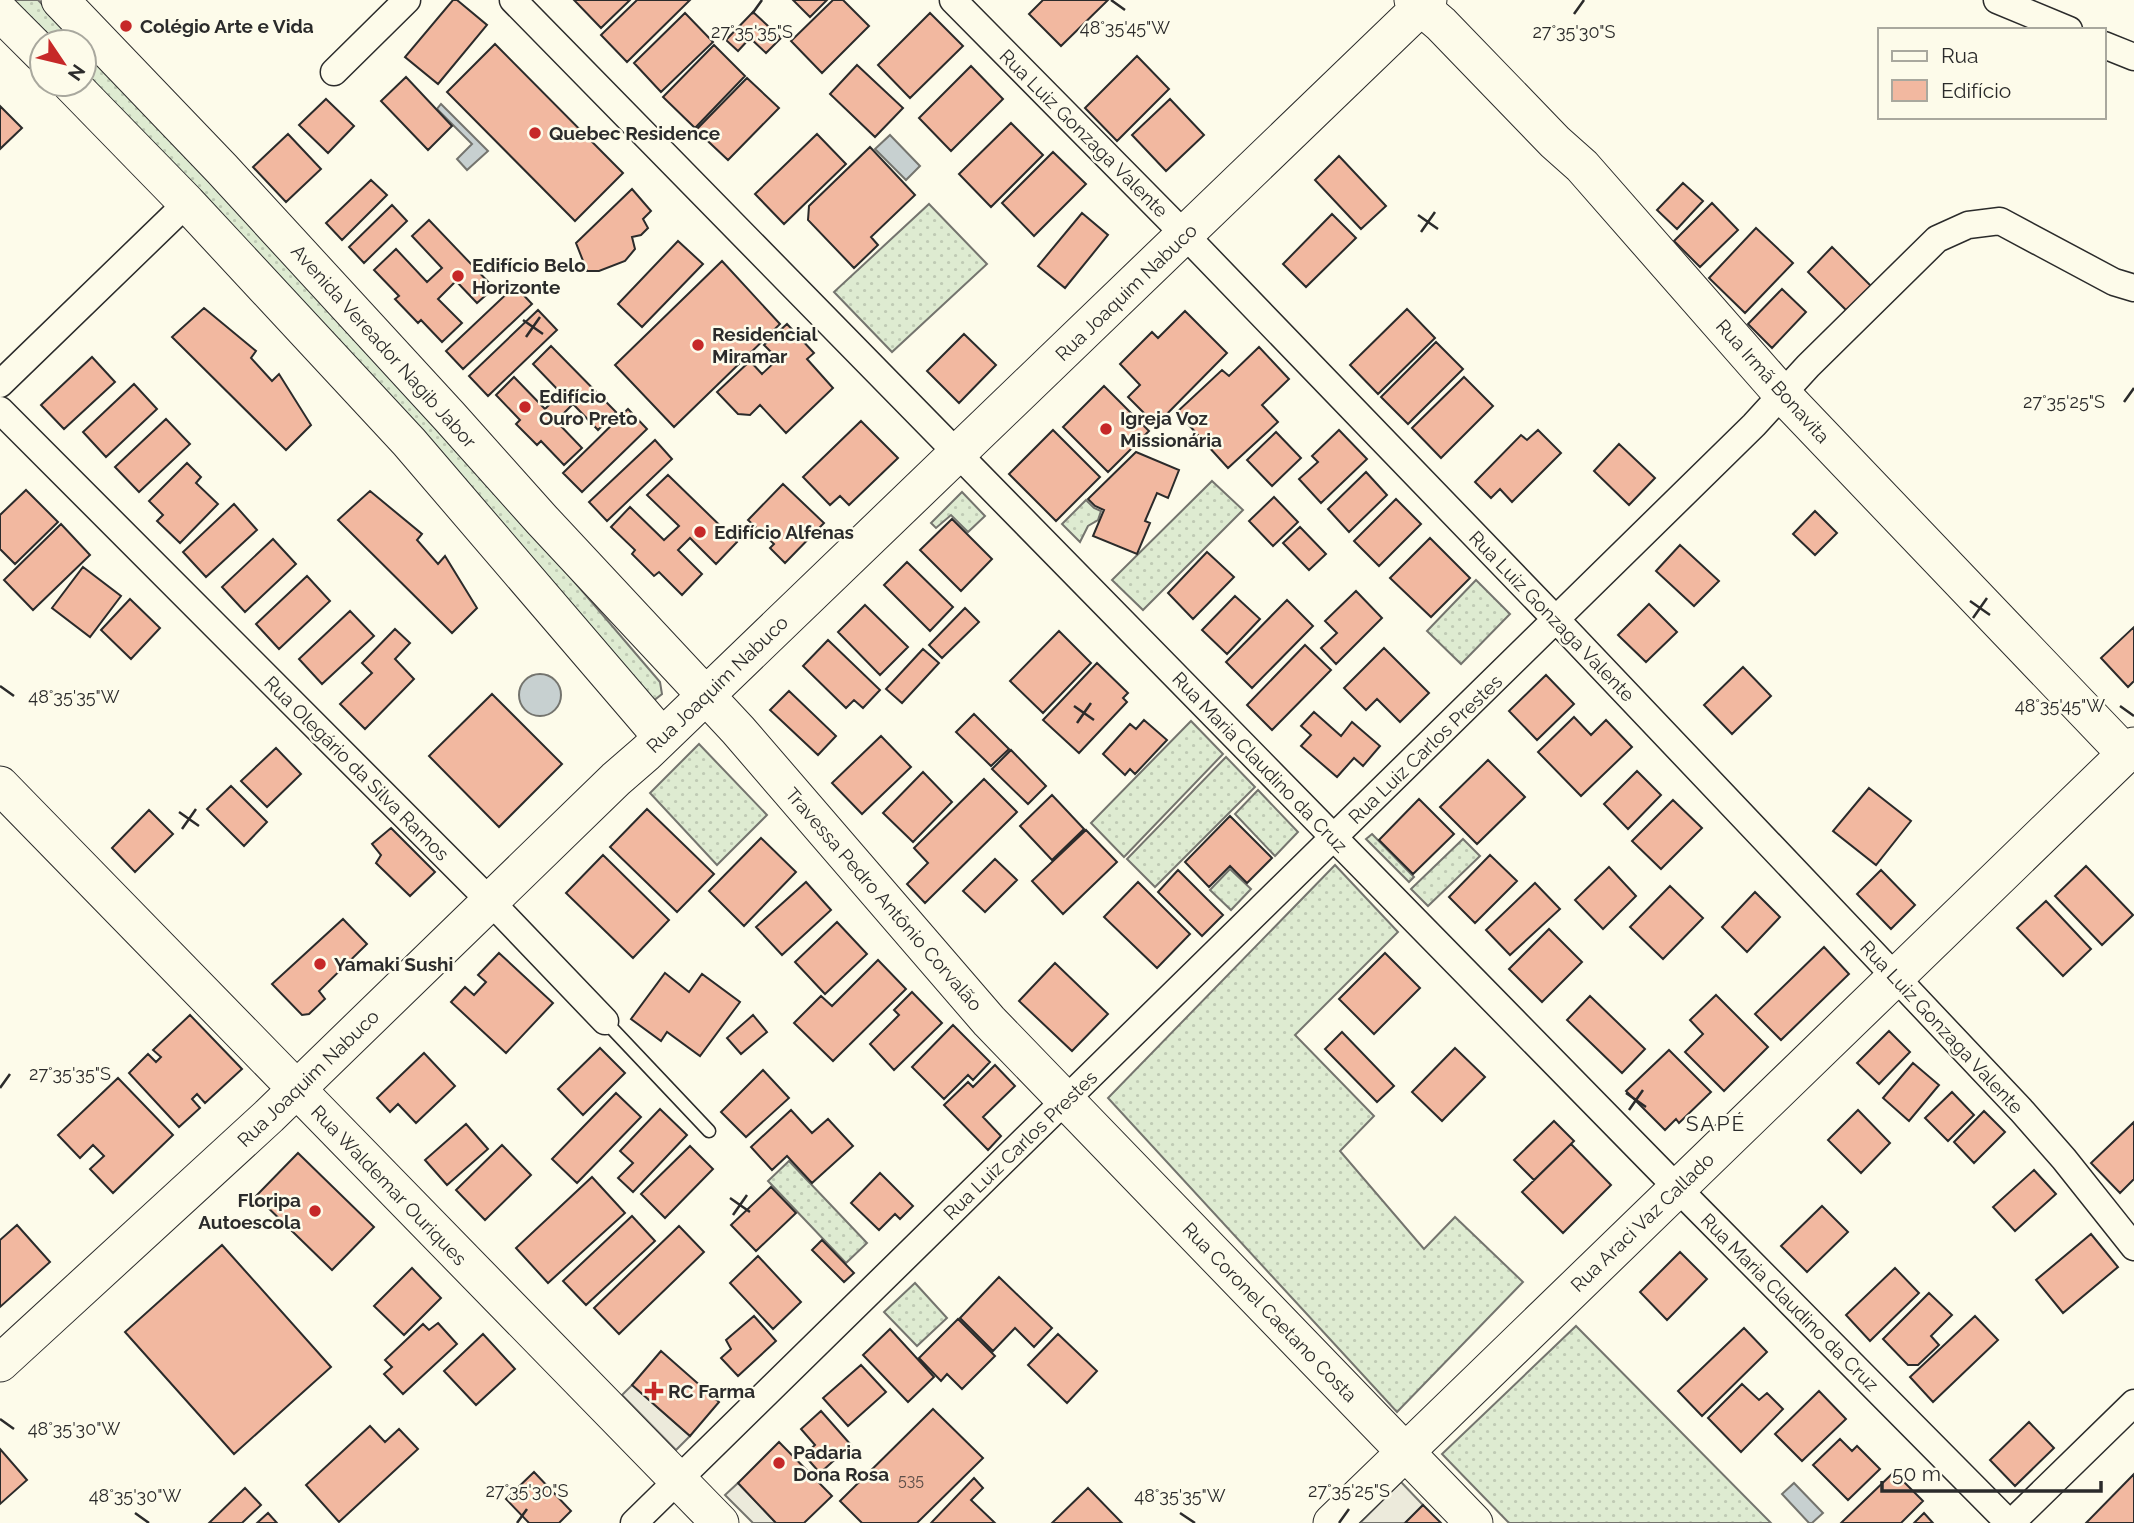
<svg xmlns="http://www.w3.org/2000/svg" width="2134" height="1523" font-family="Raleway,sans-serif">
	<defs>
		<pattern id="grass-dots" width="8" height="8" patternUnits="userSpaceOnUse" patternTransform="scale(1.75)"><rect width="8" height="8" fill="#deebd1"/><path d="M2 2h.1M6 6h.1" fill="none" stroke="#bfcab4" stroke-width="1.8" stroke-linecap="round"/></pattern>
	</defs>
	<rect width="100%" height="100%" fill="#fdfbea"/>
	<path fill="url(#grass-dots)" stroke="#74746e" stroke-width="2" d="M2,0H38L79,42H43Z
		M84,48L210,179L531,531L660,682L662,694L652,702L84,84Z
		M929,204L987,264L892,352L834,292Z
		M1212,481L1243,510L1143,610L1112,580Z
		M962,492L985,516L968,532L951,515L936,528L931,523Z
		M1086,500L1094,508L1101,511L1098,520L1088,526L1080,542L1062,524Z
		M1476,580L1510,614L1461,664L1427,631Z
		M1191,721L1223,754L1124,857L1091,823Z
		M699,744L767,815L717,865L650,793Z
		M1226,757L1255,787L1155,887L1127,859Z
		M1258,790L1298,832L1275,856L1235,814Z
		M1372,834L1414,877L1409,882L1366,839Z
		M1463,839L1480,856L1428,906L1411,889Z
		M1335,865L1398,932L1295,1035L1374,1116L1340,1151L1424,1249L1455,1217L1523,1282L1397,1412L1108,1098Z
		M1230,869L1251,889L1231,910L1210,890Z
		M789,1161L867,1243L846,1263L768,1181Z
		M915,1283L947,1318L917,1346L884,1312Z
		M1576,1326L1771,1523H1509L1442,1454Z"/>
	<path fill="#eceadb" stroke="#74746e" stroke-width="2" d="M632,1385L690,1436L676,1450L622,1395Z
		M1401,1482L1423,1505L1405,1523H1360Z
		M738,1483L776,1523H753L725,1495Z"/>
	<path fill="#c7d0d0" stroke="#74746e" stroke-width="2" d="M441,104L488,151L467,170L457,159L472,144L437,109Z
		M890,135L920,166L906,180L875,149Z
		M519 695a21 21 0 1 1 42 0a21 21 0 1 1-42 0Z
		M1794,1483L1823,1513L1812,1523H1809L1782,1494Z"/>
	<path fill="#f2b8a0" stroke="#2b2b2b" stroke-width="2" d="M453,0H457L487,25L438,84L405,57Z
		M574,0H630L601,28Z
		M637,0H690L627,62L601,35Z
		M793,0H827L810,17Z
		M833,0H843L869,26L822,73L791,41Z
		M1043,0H1108L1061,46L1029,14Z
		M753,12L781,38L766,53L750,38L738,51L726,40Z
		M685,13L713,42L661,92L634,63Z
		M930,13L963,46L910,98L878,65Z
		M495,44L623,173L575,221L447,92Z
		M714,45L745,76L695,128L663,97Z
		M1137,56L1169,89L1117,141L1085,108Z
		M857,65L903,108L875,137L830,94Z
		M971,66L1003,99L951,151L919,118Z
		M406,77L452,126L428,150L381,101Z
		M747,78L779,108L728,160L696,130Z
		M326,99L354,126L328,153L299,125Z
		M1170,99L1204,135L1166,171L1132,135Z
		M0,106L22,128L0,149Z
		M1011,123L1043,155L991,207L959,174Z
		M288,134L321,169L286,202L253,167Z
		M817,134L846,164L784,224L755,194Z
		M870,147L915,195L871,237L878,245L854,268L808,220L809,206Z
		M1053,152L1086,184L1034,236L1002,203Z
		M1339,156L1386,206L1361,229L1315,180Z
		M371,180L387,195L342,240L326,223Z
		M1683,183L1703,201L1677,229L1657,210Z
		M632,189L651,211L643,219L648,228L641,235L632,237L635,249L625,261L599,271H587L576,243Z
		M1712,203L1738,230L1700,267L1674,241Z
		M392,205L407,221L364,263L349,247Z
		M1082,213L1108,235L1065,288L1038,266Z
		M1332,214L1356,238L1306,287L1283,264Z
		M429,220L494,288L477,303L456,281L438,299L462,323L442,342L421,320L418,323L395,299L399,296L374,270L396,249L427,282L442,268L412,236Z
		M1756,228L1793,263L1745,313L1709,278Z
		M678,241L703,264L642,327L618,304Z
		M1832,247L1872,287L1848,312L1808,272Z
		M722,261L780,324L674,427L615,365Z
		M515,286L532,304L463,369L446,351Z
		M1782,289L1806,312L1772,348L1748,324Z
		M204,308L256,351L251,358L272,381L279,374L311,425L286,450L172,337Z
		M1407,309L1435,338L1378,394L1350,365Z
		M538,310L557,330L488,396L469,376Z
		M1185,311L1227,353L1156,425L1128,397L1140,385L1120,364L1152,332L1158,338Z
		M787,324L814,353L807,359L833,388L786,433L760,405L750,415L738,414L717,392L750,361L762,374L778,359L764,345Z
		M964,334L996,365L959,403L927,371Z
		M1436,342L1463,369L1408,424L1381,397Z
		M551,346L616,412L598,430L573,404L556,421L582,448L564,465L541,441L537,445L516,424L520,420L496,395L514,377L545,409L561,393L533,364Z
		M1259,347L1289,379L1262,405L1278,422L1228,468L1177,412L1222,370L1229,376Z
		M92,357L115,382L64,429L41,405Z
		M1464,377L1493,406L1441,458L1412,428Z
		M134,384L157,409L106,457L83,432Z
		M1104,386L1149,431L1108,472L1063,427Z
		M628,409L647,429L582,492L563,473Z
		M166,419L190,444L139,492L115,467Z
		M861,421L898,458L849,505L840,496L830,505L803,477Z
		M1053,430L1100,477L1056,521L1009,474Z
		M1339,430L1367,459L1321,503L1299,479L1318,462L1312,456Z
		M1538,430L1561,453L1512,502L1500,489L1491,498L1475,482L1521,435L1527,440Z
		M1276,432L1301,458L1272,486L1247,460Z
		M655,440L672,459L607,521L589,502Z
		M1619,444L1655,478L1629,505L1594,471Z
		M1136,452L1179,470L1168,498L1157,493L1145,521L1150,523L1137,554L1093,536L1104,510L1095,506L1088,499Z
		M187,463L201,477L196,483L218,504L180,543L157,521L163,515L149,501Z
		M1366,472L1387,495L1349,532L1328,509Z
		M668,475L737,542L716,564L690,538L678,550L702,574L682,595L659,572L654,576L632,554L635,550L611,527L630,507L664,540L679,526L647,495Z
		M783,484L824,523L785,563L770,548L774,544L748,520Z
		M26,490L58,522L15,564L0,549V515Z
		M370,491L422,534L417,540L438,564L445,556L477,608L452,633L338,520Z
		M1274,497L1298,522L1273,546L1249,521Z
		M1396,499L1421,524L1379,566L1354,541Z
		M234,504L257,530L206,577L183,552Z
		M1815,511L1837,533L1815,555L1793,534Z
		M952,519L992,559L961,591L920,550Z
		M61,524L90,555L33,610L4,580Z
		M1300,527L1326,554L1309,570L1283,543Z
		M1430,538L1470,578L1431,617L1390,578Z
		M273,539L296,564L245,612L222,587Z
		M1680,545L1719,581L1694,606L1656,571Z
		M1207,552L1234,577L1193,619L1168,593Z
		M907,562L953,607L930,631L884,585Z
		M83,567L121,596L90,637L52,608Z
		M307,576L330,601L279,649L256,624Z
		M1356,591L1382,618L1336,664L1321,648L1337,633L1325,621Z
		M1235,596L1260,619L1227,654L1202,630Z
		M130,599L160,628L131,659L101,630Z
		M1287,600L1313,626L1252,688L1226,662Z
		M1649,604L1677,632L1646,662L1618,635Z
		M865,605L908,647L880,675L838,632Z
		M965,608L979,622L942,658L929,645Z
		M350,611L374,636L322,684L299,659Z
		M2134,627V681L2128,687L2101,658Z
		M395,629L410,643L395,659L414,679L365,729L340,704L372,673L362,663Z
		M1059,631L1091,663L1043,713L1010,681Z
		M828,640L880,690L863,708L854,700L846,708L803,666Z
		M1305,645L1331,670L1272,730L1247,705Z
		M1384,648L1429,693L1400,722L1377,699L1366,710L1344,688Z
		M923,649L939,663L902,703L886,689Z
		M1097,663L1128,693L1123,698L1127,702L1079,753L1043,720Z
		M1743,667L1771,696L1732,734L1704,705Z
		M1546,675L1574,704L1537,740L1509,711Z
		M789,691L836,736L818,755L770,710Z
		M492,694L562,764L499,827L429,756Z
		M1314,712L1341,736L1352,722L1380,746L1363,766L1354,758L1337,777L1301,746L1311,735L1301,726Z
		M974,714L1009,749L991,766L956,732Z
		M1574,717L1591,735L1606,720L1632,747L1581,796L1538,752Z
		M1144,720L1167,740L1135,774L1130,769L1125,775L1103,754L1130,724L1136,729Z
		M881,736L911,767L862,814L832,783Z
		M276,748L301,774L267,807L241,781Z
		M1011,750L1046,786L1028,804L992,769Z
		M1488,760L1525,797L1477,844L1440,807Z
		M1637,771L1661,795L1628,829L1604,804Z
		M923,772L952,802L913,842L883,813Z
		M984,779L1017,812L925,903L907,884L928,863L914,848Z
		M231,786L267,822L244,846L207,809Z
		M1869,788L1911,821L1876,865L1833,831Z
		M1052,795L1084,829L1052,860L1020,826Z
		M1419,799L1454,834L1413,874L1379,840Z
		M1673,800L1702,828L1661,869L1632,841Z
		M647,809L714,874L677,912L610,847Z
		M149,810L173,834L135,872L112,848Z
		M1230,816L1272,858L1247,883L1230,866L1209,887L1185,862Z
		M391,828L435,872L410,896L376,863L381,855L372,844Z
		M1086,830L1117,862L1063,914L1032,881Z
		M761,838L796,872L744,926L709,891Z
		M603,855L669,920L633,958L566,893Z
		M1490,855L1517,881L1475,923L1449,897Z
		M995,859L1017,880L985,912L963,891Z
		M2086,866L2133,915L2102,945L2055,896Z
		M1609,867L1636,896L1603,929L1575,900Z
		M1178,870L1223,915L1202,936L1158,892Z
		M1881,870L1915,905L1891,929L1857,894Z
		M806,882L831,910L782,955L756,927Z
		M1138,882L1190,934L1157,968L1104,917Z
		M1535,883L1560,909L1510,955L1486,930Z
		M1670,886L1703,918L1663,959L1630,927Z
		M1755,892L1780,917L1747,952L1722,927Z
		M2046,901L2091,949L2063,976L2017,928Z
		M343,919L367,944L319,991L325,999L309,1014L302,1015L272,984Z
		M837,922L867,954L825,994L795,962Z
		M1549,929L1582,962L1542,1002L1509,969Z
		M1824,947L1849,974L1781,1040L1755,1014Z
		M499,953L553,1003L506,1053L451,1002L465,987L474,995L486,982L478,975Z
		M1385,953L1420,988L1374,1034L1339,999Z
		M878,960L906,989L833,1061L794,1023L821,996L832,1006Z
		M1055,963L1108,1014L1072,1051L1019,1001Z
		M665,973L689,992L702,974L740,1002L700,1056L667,1032L661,1041L631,1019Z
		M912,992L942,1023L894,1070L870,1044L899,1015L894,1010Z
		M1716,995L1768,1047L1724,1091L1685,1052L1703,1034L1690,1020Z
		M1590,996L1645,1049L1622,1073L1567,1020Z
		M190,1015L242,1069L205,1103L197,1094L192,1099L200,1108L179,1127L129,1073L148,1054L156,1062L161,1057L153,1050Z
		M753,1015L767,1032L741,1054L727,1038Z
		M953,1025L990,1062L973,1080L968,1075L944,1099L912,1067Z
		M1889,1031L1910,1052L1879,1084L1857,1063Z
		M1342,1032L1394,1086L1377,1102L1325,1049Z
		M600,1048L625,1073L583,1115L558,1089Z
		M1455,1048L1485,1077L1442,1121L1412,1092Z
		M1669,1050L1711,1092L1679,1123L1676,1119L1665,1130L1626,1091Z
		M424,1053L455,1086L416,1123L398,1104L390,1112L377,1098Z
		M1913,1063L1939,1085L1909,1121L1883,1098Z
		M995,1065L1015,1086L983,1117L1001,1136L988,1150L944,1105L968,1082L973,1087Z
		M763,1070L789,1098L746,1137L721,1112Z
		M118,1078L173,1135L113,1193L90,1169L104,1156L93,1145L80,1158L58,1135Z
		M1952,1092L1974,1115L1948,1141L1925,1118Z
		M616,1093L641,1117L577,1183L552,1159Z
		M660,1109L687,1135L633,1192L618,1178L633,1163L620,1151Z
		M791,1110L812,1133L828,1119L853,1146L812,1183L787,1156L772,1170L751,1147Z
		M1858,1110L1890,1143L1861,1173L1828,1140Z
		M1984,1111L2005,1132L1974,1163L1954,1142Z
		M1554,1121L1574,1141L1534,1180L1514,1160Z
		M2134,1122V1179L2120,1193L2091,1163Z
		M466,1124L488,1149L447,1185L425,1160Z
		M1571,1144L1611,1185L1563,1233L1522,1192Z
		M502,1145L531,1175L485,1220L456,1190Z
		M690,1146L713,1169L665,1218L641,1194Z
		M298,1153L374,1227L332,1270L256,1196Z
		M2034,1170L2056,1194L2015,1231L1993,1207Z
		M880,1173L913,1206L900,1219L895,1214L879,1230L851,1203Z
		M592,1177L625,1213L548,1283L516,1248Z
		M771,1187L796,1213L756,1251L731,1225Z
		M1822,1206L1848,1232L1807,1272L1781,1246Z
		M632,1216L655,1241L586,1305L563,1281Z
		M17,1225L50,1262L0,1307V1240Z
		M679,1226L704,1252L619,1334L594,1308Z
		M2091,1234L2118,1267L2063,1313L2036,1280Z
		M822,1240L854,1273L844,1282L812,1250Z
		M222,1245L331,1367L234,1454L125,1332Z
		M1680,1252L1707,1279L1667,1320L1640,1292Z
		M758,1256L801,1302L773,1329L730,1283Z
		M412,1268L441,1298L404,1335L374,1306Z
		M1895,1268L1919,1293L1870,1341L1846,1315Z
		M999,1277L1052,1328L1034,1347L1015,1328L993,1351L960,1318Z
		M1929,1293L1952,1315L1931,1336L1939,1345L1918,1365H1908L1883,1339Z
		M754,1316L776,1341L738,1376L721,1358L731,1349L726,1340Z
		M1975,1316L1998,1340L1933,1402L1910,1377Z
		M958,1319L995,1356L962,1389L947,1374L941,1381L919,1358Z
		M438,1323L457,1344L403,1394L384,1374L392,1367L385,1360L423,1324L429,1330Z
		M1744,1328L1767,1352L1702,1416L1678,1391Z
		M890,1329L934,1377L908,1402L863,1355Z
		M483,1334L515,1369L476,1405L444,1371Z
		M1058,1334L1097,1371L1067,1403L1028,1365Z
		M661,1351L719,1402L690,1436L632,1385Z
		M861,1365L886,1392L848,1426L823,1398Z
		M1742,1384L1759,1400L1767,1393L1783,1409L1741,1452L1708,1418Z
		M1819,1391L1846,1419L1802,1461L1775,1434Z
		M933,1409L983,1458L917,1523H862L840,1501Z
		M821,1411L851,1445L820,1473L804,1455L815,1445L801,1429Z
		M2029,1422L2054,1448L2015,1486L1990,1460Z
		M370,1426L385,1442L399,1429L418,1449L339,1522L306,1485Z
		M1840,1439L1852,1451L1857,1446L1880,1469L1848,1500L1813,1465Z
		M779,1442L832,1496L804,1523H776L738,1483Z
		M0,1449L27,1480L0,1504Z
		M534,1472L571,1511L559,1523H529L506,1499Z
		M1894,1472L1923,1501L1901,1523H1841Z
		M2134,1474V1523H2086Z
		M974,1478L983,1488L971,1500L995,1523H931Z
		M245,1488L261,1505L242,1523H209Z
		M1088,1488L1122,1523H1052Z
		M1423,1505L1441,1523H1405Z
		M268,1513L277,1523H257Z
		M1924,1513L1933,1523H1914Z"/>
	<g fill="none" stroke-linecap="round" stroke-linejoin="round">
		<g stroke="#2b2b2b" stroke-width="15">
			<path id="lane" d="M605,1021L709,1131"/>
		</g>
		<g stroke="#2b2b2b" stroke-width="29">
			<path id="street" d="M513,0L1695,1206L2009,1523
				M953,0L1185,235L1568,632L1869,949L2021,1110L2064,1159L2134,1247
				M1997,0L2069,30
				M2104,45L2134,57
				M334,72L407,0
				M0,384L187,203
				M0,410L491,902L605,1021
				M634,1523L1754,425L1808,366L1937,239L1968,225L2000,221L2114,282L2134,288
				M2011,1523L2134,1403"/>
		</g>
		<g stroke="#2b2b2b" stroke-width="39">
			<path id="secondary" d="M60,0L222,169L449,416L542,520L738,730L989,1021L1474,1523
				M1413,0L1441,24L1555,142L1582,166L1782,394L2126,754
				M0,12L42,54
				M71,84L187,203L409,442L662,737
				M0,785L720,1523
				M0,1363L269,1116L616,779L646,753L1428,0
				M1332,1523L2134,746"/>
		</g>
		<use href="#lane" stroke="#fdfbea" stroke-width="12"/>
		<use href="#street" stroke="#fdfbea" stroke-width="26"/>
		<use href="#secondary" stroke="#fdfbea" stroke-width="37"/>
	</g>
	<path fill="none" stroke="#2b2b2b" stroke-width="2.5" d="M1111,0L1125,10M752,14L762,0M1574,14L1584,0M1418,215L1438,229M1421,232L1435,212M523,320L543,334M526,337L540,317M2124,402L2134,388M1970,601L1990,615M1973,618L1987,598M0,686L14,696M1074,706L1094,720M2120,706L2134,716M1077,723L1091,703M179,812L199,826M182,829L196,809M0,1088L10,1074M1626,1093L1646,1107M1629,1110L1643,1090M730,1198L750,1212M733,1215L747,1195M0,1419L14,1429M135,1513L149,1523M1180,1513L1195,1523M517,1523L527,1509M1339,1523L1349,1509"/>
	<g fill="#c62828" stroke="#fdfbea" stroke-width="2.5">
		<circle cx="126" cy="26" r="7"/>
		<circle cx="535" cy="133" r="7"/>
		<circle cx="458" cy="276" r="7"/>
		<circle cx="698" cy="345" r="7"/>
		<circle cx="525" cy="407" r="7"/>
		<circle cx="1106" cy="429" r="7"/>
		<circle cx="700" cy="532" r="7"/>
		<circle cx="320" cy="964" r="7"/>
		<circle cx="315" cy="1211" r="7"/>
		<path d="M650.5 1380.5h7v7h7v7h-7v7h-7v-7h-7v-7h7z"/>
		<circle cx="779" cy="1463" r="7"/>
	</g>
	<g text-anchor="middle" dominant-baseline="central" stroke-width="5" stroke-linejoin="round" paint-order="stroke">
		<g font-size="16" fill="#5d4e48">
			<text x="911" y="1480">535</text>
		</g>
		<g font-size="19" font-weight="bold" fill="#2b2b2b" stroke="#fdfbea" text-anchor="start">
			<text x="140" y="26">Colégio Arte e Vida</text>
			<text x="549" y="133">Quebec Residence</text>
			<text x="472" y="265">Edifício Belo<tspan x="472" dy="22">Horizonte</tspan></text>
			<text x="712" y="334">Residencial<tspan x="712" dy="22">Miramar</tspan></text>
			<text x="539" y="396">Edifício<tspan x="539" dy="22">Ouro Preto</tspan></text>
			<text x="1120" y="418">Igreja Voz<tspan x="1120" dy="22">Missionária</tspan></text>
			<text x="714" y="532">Edifício Alfenas</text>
			<text x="334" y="964">Yamaki Sushi</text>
			<text x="301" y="1200" text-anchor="end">Floripa<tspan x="301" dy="22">Autoescola</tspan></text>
			<text x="668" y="1391">RC Farma</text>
			<text x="793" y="1452">Padaria<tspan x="793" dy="22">Dona Rosa</tspan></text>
		</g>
		<g font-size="19" fill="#2b2b2b" stroke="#fdfbea">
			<text transform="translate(1084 133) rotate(45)">Rua Luiz Gonzaga Valente</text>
			<text transform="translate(1126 292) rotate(-44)">Rua Joaquim Nabuco</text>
			<text transform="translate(384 346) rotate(48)">Avenida Vereador Nagib Jabor</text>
			<text transform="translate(1773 381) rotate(48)">Rua Irmã Bonavita</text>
			<text transform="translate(1552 616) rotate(46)">Rua Luiz Gonzaga Valente</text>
			<text transform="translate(717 684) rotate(-44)">Rua Joaquim Nabuco</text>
			<text transform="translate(1425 749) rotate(-44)">Rua Luiz Carlos Prestes</text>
			<text transform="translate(1260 762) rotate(46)">Rua Maria Claudino da Cruz</text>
			<text transform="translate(357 768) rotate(45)">Rua Olegário da Silva Ramos</text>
			<text transform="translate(884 899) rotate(49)">Travessa Pedro Antônio Corvalão</text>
			<text transform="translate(1942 1027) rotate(47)">Rua Luiz Gonzaga Valente</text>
			<text transform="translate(308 1078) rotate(-44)">Rua Joaquim Nabuco</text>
			<text transform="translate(1020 1145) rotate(-44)">Rua Luiz Carlos Prestes</text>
			<text transform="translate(389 1185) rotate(46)">Rua Waldemar Ouriques</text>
			<text transform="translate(1642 1222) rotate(-44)">Rua Araci Vaz Callado</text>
			<text transform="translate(1790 1302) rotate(45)">Rua Maria Claudino da Cruz</text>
			<text transform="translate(1270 1312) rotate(46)">Rua Coronel Caetano Costa</text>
		</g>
		<g font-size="21" letter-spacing="2" fill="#2b2b2b" stroke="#fdfbea">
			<text x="1716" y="1123">SAPÉ</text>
		</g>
	</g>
	<g font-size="18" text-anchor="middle" fill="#2b2b2b" stroke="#fdfbea" stroke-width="5" stroke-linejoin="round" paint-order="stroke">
		<text x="1125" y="34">48°35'45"W</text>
		<text x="752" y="38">27°35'35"S</text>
		<text x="1574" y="38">27°35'30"S</text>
		<text x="2064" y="408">27°35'25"S</text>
		<text x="74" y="703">48°35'35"W</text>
		<text x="2060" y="712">48°35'45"W</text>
		<text x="70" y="1080">27°35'35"S</text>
		<text x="74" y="1435">48°35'30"W</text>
		<text x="527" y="1497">27°35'30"S</text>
		<text x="1349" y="1497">27°35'25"S</text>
		<text x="135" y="1502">48°35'30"W</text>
		<text x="1180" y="1502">48°35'35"W</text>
	</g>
	<rect x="1878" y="28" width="228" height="91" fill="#fdfbea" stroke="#a9a89e" stroke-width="2"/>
	<rect x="1892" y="51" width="35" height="10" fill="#fdfbea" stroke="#a9a89e" stroke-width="2"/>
	<text x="1941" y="63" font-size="21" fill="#2b2b2b">Rua</text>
	<rect x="1892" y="80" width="35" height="21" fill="#f2b8a0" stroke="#a9a89e" stroke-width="2"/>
	<text x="1941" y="98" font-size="21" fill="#2b2b2b">Edifício</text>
	<g transform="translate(63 63) rotate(125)"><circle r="33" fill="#fdfbea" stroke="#a9a89e" stroke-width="2"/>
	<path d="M0-5L12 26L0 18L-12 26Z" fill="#c62828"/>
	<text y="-10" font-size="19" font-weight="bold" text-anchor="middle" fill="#2b2b2b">N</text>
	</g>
	<path d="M1882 1481v10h219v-10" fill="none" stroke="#2b2b2b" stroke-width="3.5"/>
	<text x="1892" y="1481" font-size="21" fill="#2b2b2b" stroke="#fdfbea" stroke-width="5" paint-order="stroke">50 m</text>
</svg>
